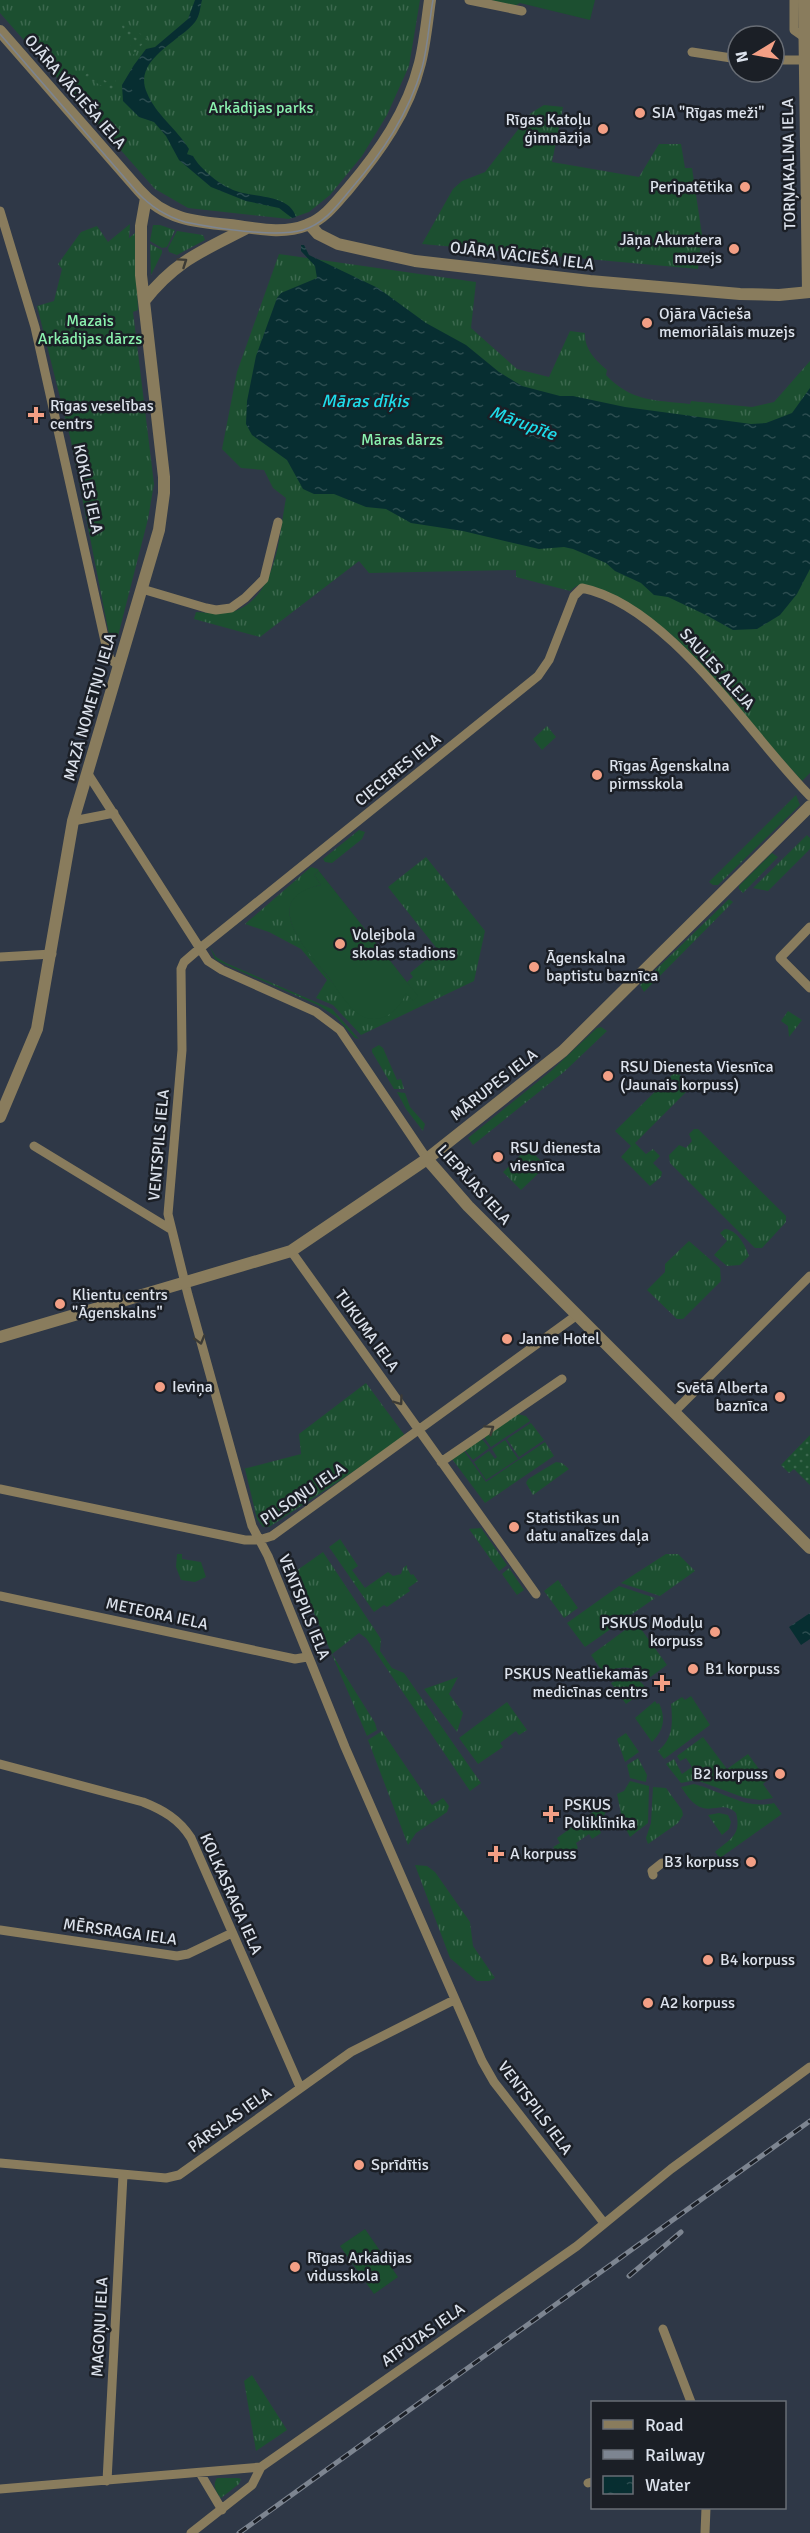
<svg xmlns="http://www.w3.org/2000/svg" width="810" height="2533" font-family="Signika,sans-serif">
	<defs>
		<pattern id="grass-tufts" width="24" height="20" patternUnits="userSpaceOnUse" patternTransform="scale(1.5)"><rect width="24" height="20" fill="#1c4f30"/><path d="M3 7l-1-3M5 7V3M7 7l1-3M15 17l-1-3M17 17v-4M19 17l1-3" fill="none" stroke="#3c684e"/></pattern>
		<pattern id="garden-dots" width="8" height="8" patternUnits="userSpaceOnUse" patternTransform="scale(1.5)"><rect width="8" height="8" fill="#1c4f30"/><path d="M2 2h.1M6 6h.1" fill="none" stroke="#3c684e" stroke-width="1.8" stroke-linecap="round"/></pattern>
		<pattern id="water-ripples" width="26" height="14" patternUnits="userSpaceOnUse" patternTransform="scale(1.5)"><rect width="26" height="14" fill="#072e31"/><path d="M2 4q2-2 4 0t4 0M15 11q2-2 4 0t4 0" fill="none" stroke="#2b4c4f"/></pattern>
	</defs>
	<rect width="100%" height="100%" fill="#2f3847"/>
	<path fill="url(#grass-tufts)" d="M0,0H420L409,66L387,115L362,156L330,195L309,212L289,219L188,208L155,189L0,13Z
		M544,105L563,107L552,162L639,177L659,144H681L685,168H692L702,235L698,269L422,244L453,189L462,181L485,172L531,113Z
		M130,224L129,238L135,233L138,310L133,312L154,484L148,519L118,636L109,634L71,441L37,306L54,301L62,269L58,264L81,232L97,226L108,242Z
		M153,225H160L175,230L167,247L162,248L150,241Z
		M177,231L203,235L205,240L177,255L169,252L168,248Z
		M150,244L162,250V253L151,275Z
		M279,254L476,282L471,328L517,369L549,377L570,331L585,333C584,349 596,361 607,370L606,375C631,402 656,400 690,404L691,401L752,407L774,402L810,361V773L802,781L672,635C655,621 602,583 582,585C576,585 574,588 570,591L516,577V570L369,573L359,561L260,637L194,619L196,612C210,613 229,615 242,608C278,587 279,535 286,498L273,488L264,470L241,468L222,449L237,372Z
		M547,726L556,737L542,750L533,739Z
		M796,795L800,805L718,885H713L709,882Z
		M359,830L365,832L362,839L332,863L325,862L323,859Z
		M807,835L810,838V849L768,891L753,888Z
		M772,853L778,857L743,893L739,889V886Z
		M426,857L485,931L474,981L361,1035L333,1005L316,998L327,980L301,949L269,932L245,924L311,867L318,869L319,871L314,875L321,885C262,899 300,941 322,969C334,984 345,1000 358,1013C376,1024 400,1012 405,992L417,996L407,982L413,977L410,973L438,950L388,887Z
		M729,899L733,902L644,992L640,985Z
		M210,947L216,957L226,963L332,1009L359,1039L355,1038L335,1016L318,1005L222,963L215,959Z
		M788,1011L802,1020L789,1037L788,1026L781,1021Z
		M601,1027L607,1031L565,1071L473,1145L468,1138L551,1071L597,1028Z
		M379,1045L383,1048L397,1080L401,1079L404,1089H394L372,1052V1049Z
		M676,1071L691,1087L635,1143L646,1154L653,1149L660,1156L653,1163L662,1172L661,1177L650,1186L621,1157L631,1146L615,1131Z
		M397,1092L405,1093L410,1107L425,1124L423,1131L406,1109Z
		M694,1129H698L786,1216V1222L762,1248H755L670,1163L669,1155L679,1145L686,1148L692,1141L689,1134Z
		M528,1148L546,1166L521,1190L503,1172Z
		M725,1229C737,1230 745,1245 749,1256L740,1265L727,1266L714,1255L727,1241L720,1233Z
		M689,1241L720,1268L721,1281L683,1319H677L647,1290L665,1272V1264Z
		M366,1383L406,1437L269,1527H263L257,1519L245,1469H243L301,1454L299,1434Z
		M517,1414L526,1416L530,1421L491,1447L484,1437Z
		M531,1423L544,1440L519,1457L507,1439Z
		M482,1439L489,1448L473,1460L465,1450Z
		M505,1440L518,1459L486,1480L474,1462L489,1451L495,1459L497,1457L492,1449Z
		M545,1442L554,1456L485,1503L452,1459L464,1451L486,1482Z
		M556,1462L562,1463L569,1469L533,1495L526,1483L528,1479Z
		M481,1528L507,1565L499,1571L469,1529Z
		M340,1539L358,1566L352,1570L365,1588L388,1572L393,1576L401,1574L403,1568L407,1565V1568L411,1575L413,1574L418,1581L408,1588L410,1591L387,1607L384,1605L374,1612L329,1547Z
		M323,1552L381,1639L380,1651L392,1668L404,1673L481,1783L470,1791L366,1638L359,1633L332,1654L375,1723L377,1730L367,1736L296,1571Z
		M177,1554H182V1559L201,1562L206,1577L195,1582L181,1580L176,1567Z
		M666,1554H678L695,1571L660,1596L621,1583Z
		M509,1568L524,1590L517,1595L502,1574Z
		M558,1580L578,1608L564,1618L544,1591Z
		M619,1586L655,1598L585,1647L567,1623Z
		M636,1622L667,1665L649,1678C635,1666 620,1664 604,1674L591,1655Z
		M458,1677L449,1694L463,1713L457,1732L424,1689Z
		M624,1677C641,1678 642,1683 649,1693L643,1698L640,1694L626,1704L611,1683Z
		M691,1696L710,1725L664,1759L658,1751C673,1739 673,1723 671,1704L682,1697L685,1700Z
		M655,1701L657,1704L659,1703C666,1718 664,1730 652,1742L635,1718Z
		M507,1702L527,1730L519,1735L516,1731L500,1743L503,1747L478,1764L459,1738Z
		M382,1731L432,1805L443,1798L449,1806L447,1812L416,1833L408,1845L368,1740Z
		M626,1733L639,1752L625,1762L617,1739Z
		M703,1737L727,1769L748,1754L767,1780L763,1784L773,1798L760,1800L745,1798L696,1780L681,1783L666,1764L674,1759L682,1774L692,1767L686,1758L680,1761L677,1756Z
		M638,1758L647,1775L646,1782L630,1778L627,1765Z
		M630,1781L649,1786L648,1823L630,1837L623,1823L617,1794L624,1791Z
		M694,1784C721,1791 746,1810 774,1803L782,1814L720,1858L715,1852C730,1839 742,1835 736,1813C724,1802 716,1811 703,1808C693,1806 686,1794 681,1787Z
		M653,1787L666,1788L682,1810L683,1815L678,1823L648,1844L646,1838L651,1823Z
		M607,1802L606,1812L598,1826L601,1833L592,1839L589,1834L576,1843L578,1848L562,1859L553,1847L560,1843L557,1838Z
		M719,1813L728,1815L731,1822L729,1829L722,1835L708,1815Z
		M415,1865L427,1866L435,1872L470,1922L473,1946L495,1978L489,1981H477L450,1958Z
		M252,2375L287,2430L256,2451L244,2381Z
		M217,2478H238L241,2479L239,2484L221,2498C216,2492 212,2485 217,2478Z"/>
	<path fill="url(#garden-dots)" d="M125,22L147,39L132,56L129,48L135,40L124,33L122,26Z
		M89,72L106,81L116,80L113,92L84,76Z
		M810,1435V1485L794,1469L789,1473L781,1465Z"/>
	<path fill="#1c4f30" d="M490,0H595L590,20L520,3L514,6Z
		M319,871L418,996L413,1001L406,993C401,1008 385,1023 367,1018C351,1014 337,988 327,975C305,948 258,898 321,885L314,875Z
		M365,2229L398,2277L374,2294L340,2246Z"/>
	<path fill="url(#water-ripples)" d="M195,0H202C200,7 200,16 195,22C179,42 132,60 147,93C156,115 177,129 189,149L187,154L193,156C200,169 221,186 236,191C256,198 289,194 296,217L292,218L279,208L246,201L211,187L179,160L166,136L154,122L139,117L123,101L122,85L134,65L146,49L155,47L188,19Z
		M301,245H304L309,255L378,288L426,323L466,345L499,372L522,386L560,396H573L625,407L751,424L766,423L792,413L810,388V569L797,594L780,615L757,629L733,630L706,615L668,597L654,595L641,583L615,571L606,563L573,549L564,547L539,549L463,531L411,523L386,509L366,507L334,494H314L303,489L287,460L252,435L246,424L247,401L256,356L277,298L281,293L317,278L315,266L301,251Z
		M810,1613V1639L801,1645L789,1627Z"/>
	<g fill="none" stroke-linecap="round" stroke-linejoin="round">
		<path stroke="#897c5d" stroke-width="9" d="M469,0L522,11
			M794,0V30L804,37
			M692,52L738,59
			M774,60H804
			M0,211L35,327L107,650L110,659L119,666
			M142,589L206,608L216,610L231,608L245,598L264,579L278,522
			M88,774L208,961L222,970L316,1012L340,1030L427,1159
			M73,821L114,813
			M810,927L780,958L810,988
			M0,957L52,954
			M34,1146L172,1230
			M291,1251L536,1594
			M674,1412L810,1276
			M441,1462L562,1379
			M0,1489L245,1540H259L272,1536L577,1315
			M0,1596L295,1659L307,1657
			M0,1764L143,1802C163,1810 179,1819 191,1838L300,2087
			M653,1875L652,1871L662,1863
			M0,1930L177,1956L188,1954L232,1933
			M0,2163L166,2178L179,2175L351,2052L454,2000
			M604,2223L494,2082L482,2061L345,1747L268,1556L252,1526L188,1295L168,1214L182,1050L181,969L184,962L199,949L538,676L549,660L574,596L582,588C670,606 749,735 810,796
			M663,2329L691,2402
			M200,2473L222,2510
			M107,2481L123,2175
			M588,2483L592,2482
			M0,2489L261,2467L577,2246L671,2169L810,2067
			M191,2533L252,2485L261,2467
			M705,2533L706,2508"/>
		<path stroke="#897c5d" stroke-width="12" d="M804,0L808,292
			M0,31L139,190C164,219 194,222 230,225C255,228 282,235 307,225C324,219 336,203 348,189C379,152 408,112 420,63C425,43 427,21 430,0
			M310,225L318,234L338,244L415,261L590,281L740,294L779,295L810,292
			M144,301C176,260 203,251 247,228
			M0,1117L37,1029L73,821L159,530L164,493V477L141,275V226L146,198
			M427,1159L468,1206L810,1548
			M0,1337L291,1251L427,1159L563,1051L810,806"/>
		<path stroke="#7d8591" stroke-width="1.5" d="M0,34L137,192C151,207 165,216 185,222C214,228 275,238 303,230C325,223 337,206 351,189C382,153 408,115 422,68C428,46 429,22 433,0"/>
		<g stroke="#7d8591" stroke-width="5">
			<path id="rail" d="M629,2276L681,2232
				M239,2533L810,2121"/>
		</g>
		<use href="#rail" stroke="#1b1f26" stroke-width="3" stroke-dasharray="9" stroke-linecap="butt"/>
	</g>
	<defs><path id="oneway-chevron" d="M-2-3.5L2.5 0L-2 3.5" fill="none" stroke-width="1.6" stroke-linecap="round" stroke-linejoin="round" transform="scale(1.5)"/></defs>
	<g stroke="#3c3b36">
		<use href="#oneway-chevron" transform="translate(183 262) rotate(-34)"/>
		<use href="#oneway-chevron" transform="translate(200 1340) rotate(74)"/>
		<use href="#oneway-chevron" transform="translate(399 1401) rotate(54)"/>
		<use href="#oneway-chevron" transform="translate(490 1429) rotate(-34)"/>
	</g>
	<g fill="#f39f85" stroke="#1b1f26" stroke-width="2">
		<circle cx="640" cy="113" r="6"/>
		<circle cx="603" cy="129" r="6"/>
		<circle cx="745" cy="187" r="6"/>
		<circle cx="734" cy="249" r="6"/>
		<circle cx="647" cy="323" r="6"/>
		<path d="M33 406h6v6h6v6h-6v6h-6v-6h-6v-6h6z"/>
		<circle cx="597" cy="775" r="6"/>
		<circle cx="340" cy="944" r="6"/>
		<circle cx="534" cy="967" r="6"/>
		<circle cx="608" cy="1076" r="6"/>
		<circle cx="498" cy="1157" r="6"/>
		<circle cx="60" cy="1304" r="6"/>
		<circle cx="507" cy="1339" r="6"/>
		<circle cx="160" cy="1387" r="6"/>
		<circle cx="780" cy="1397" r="6"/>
		<circle cx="514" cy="1527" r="6"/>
		<circle cx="715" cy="1632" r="6"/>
		<circle cx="693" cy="1669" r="6"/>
		<path d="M659 1674h6v6h6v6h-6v6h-6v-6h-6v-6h6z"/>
		<circle cx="780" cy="1774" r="6"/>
		<path d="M548 1805h6v6h6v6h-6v6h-6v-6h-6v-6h6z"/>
		<path d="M493 1845h6v6h6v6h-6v6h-6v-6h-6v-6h6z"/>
		<circle cx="751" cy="1862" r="6"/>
		<circle cx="708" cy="1960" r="6"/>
		<circle cx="648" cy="2003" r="6"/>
		<circle cx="359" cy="2165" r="6"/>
		<circle cx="295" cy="2267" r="6"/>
	</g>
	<g text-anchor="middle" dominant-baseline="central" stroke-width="5" stroke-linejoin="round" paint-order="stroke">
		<g font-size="16" fill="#dce2ec" stroke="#1b1f26">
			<text transform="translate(75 92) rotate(49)">OJĀRA VĀCIEŠA IELA</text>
			<text transform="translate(789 164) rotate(-91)">TORŅAKALNA IELA</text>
			<text transform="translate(522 256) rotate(7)">OJĀRA VĀCIEŠA IELA</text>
			<text transform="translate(88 489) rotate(78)">KOKLES IELA</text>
			<text transform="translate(717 669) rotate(48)">SAULES ALEJA</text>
			<text transform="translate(90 707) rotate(-74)">MAZĀ NOMETŅU IELA</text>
			<text transform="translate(398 770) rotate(-39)">CIECERES IELA</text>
			<text transform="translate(494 1085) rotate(-38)">MĀRUPES IELA</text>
			<text transform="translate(159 1145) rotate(-85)">VENTSPILS IELA</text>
			<text transform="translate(474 1185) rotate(48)">LIEPĀJAS IELA</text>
			<text transform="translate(367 1331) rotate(54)">TUKUMA IELA</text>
			<text transform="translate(303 1494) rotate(-34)">PILSOŅU IELA</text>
			<text transform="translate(304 1607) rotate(68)">VENTSPILS IELA</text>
			<text transform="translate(157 1614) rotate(12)">METEORA IELA</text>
			<text transform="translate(231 1894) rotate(66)">KOLKASRAGA IELA</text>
			<text transform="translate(120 1932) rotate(8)">MĒRSRAGA IELA</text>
			<text transform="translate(535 2108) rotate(53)">VENTSPILS IELA</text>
			<text transform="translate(230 2120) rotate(-36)">PĀRSLAS IELA</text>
			<text transform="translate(100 2327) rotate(-87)">MAGOŅU IELA</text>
			<text transform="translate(423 2335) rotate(-35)">ATPŪTAS IELA</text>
		</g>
		<g font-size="16" fill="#8af1ae" stroke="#1b1f26">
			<text x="261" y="108">Arkādijas parks</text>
			<text x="90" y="321">Mazais<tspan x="90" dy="18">Arkādijas dārzs</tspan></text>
			<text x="402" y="440">Māras dārzs</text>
		</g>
		<g font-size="16" fill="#dce2ec" stroke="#1b1f26" text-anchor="start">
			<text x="652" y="113">SIA "Rīgas meži"</text>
			<text x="591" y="120" text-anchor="end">Rīgas Katoļu<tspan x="591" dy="18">ģimnāzija</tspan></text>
			<text x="733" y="187" text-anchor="end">Peripatētika</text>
			<text x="722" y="240" text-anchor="end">Jāņa Akuratera<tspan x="722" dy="18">muzejs</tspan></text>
			<text x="659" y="314">Ojāra Vācieša<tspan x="659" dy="18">memoriālais muzejs</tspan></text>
			<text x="50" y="406">Rīgas veselības<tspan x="50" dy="18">centrs</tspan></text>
			<text x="609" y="766">Rīgas Āgenskalna<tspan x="609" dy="18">pirmsskola</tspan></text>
			<text x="352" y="935">Volejbola<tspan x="352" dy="18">skolas stadions</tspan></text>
			<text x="546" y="958">Āgenskalna<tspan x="546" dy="18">baptistu baznīca</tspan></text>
			<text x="620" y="1067">RSU Dienesta Viesnīca<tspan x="620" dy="18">(Jaunais korpuss)</tspan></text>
			<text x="510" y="1148">RSU dienesta<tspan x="510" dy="18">viesnīca</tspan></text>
			<text x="72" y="1295">Klientu centrs<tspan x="72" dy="18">"Āgenskalns"</tspan></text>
			<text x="519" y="1339">Janne Hotel</text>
			<text x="172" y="1387">Ieviņa</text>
			<text x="768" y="1388" text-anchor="end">Svētā Alberta<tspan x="768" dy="18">baznīca</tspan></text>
			<text x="526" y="1518">Statistikas un<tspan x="526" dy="18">datu analīzes daļa</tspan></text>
			<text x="703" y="1623" text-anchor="end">PSKUS Moduļu<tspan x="703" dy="18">korpuss</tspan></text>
			<text x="705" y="1669">B1 korpuss</text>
			<text x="648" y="1674" text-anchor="end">PSKUS Neatliekamās<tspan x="648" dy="18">medicīnas centrs</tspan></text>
			<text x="768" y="1774" text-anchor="end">B2 korpuss</text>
			<text x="564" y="1805">PSKUS<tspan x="564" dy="18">Poliklīnika</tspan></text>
			<text x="510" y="1854">A korpuss</text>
			<text x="739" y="1862" text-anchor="end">B3 korpuss</text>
			<text x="720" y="1960">B4 korpuss</text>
			<text x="660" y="2003">A2 korpuss</text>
			<text x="371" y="2165">Sprīdītis</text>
			<text x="307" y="2258">Rīgas Arkādijas<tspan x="307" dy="18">vidusskola</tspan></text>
		</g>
		<g font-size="18" font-style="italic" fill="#1edbe9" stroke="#1b1f26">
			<text x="365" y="401">Māras dīķis</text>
			<text transform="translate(523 423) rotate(20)">Mārupīte</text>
		</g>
	</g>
	<rect x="591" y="2401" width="195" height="108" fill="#1b1f26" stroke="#686d75" stroke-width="1.5"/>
	<rect x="603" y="2420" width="30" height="9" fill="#897c5d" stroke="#686d75" stroke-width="1.5"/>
	<text x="645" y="2431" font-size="18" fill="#dce2ec">Road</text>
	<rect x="603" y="2450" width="30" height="9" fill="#7d8591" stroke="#686d75" stroke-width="1.5"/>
	<text x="645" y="2461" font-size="18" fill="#dce2ec">Railway</text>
	<rect x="603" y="2476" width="30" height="18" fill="url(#water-ripples)" stroke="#686d75" stroke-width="1.5"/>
	<text x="645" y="2491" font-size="18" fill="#dce2ec">Water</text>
	<g transform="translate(756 54) rotate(259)"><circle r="28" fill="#1b1f26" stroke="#686d75" stroke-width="1.5"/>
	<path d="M0-4.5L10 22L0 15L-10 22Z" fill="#f39f85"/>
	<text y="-9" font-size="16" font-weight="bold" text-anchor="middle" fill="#dce2ec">N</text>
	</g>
</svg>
